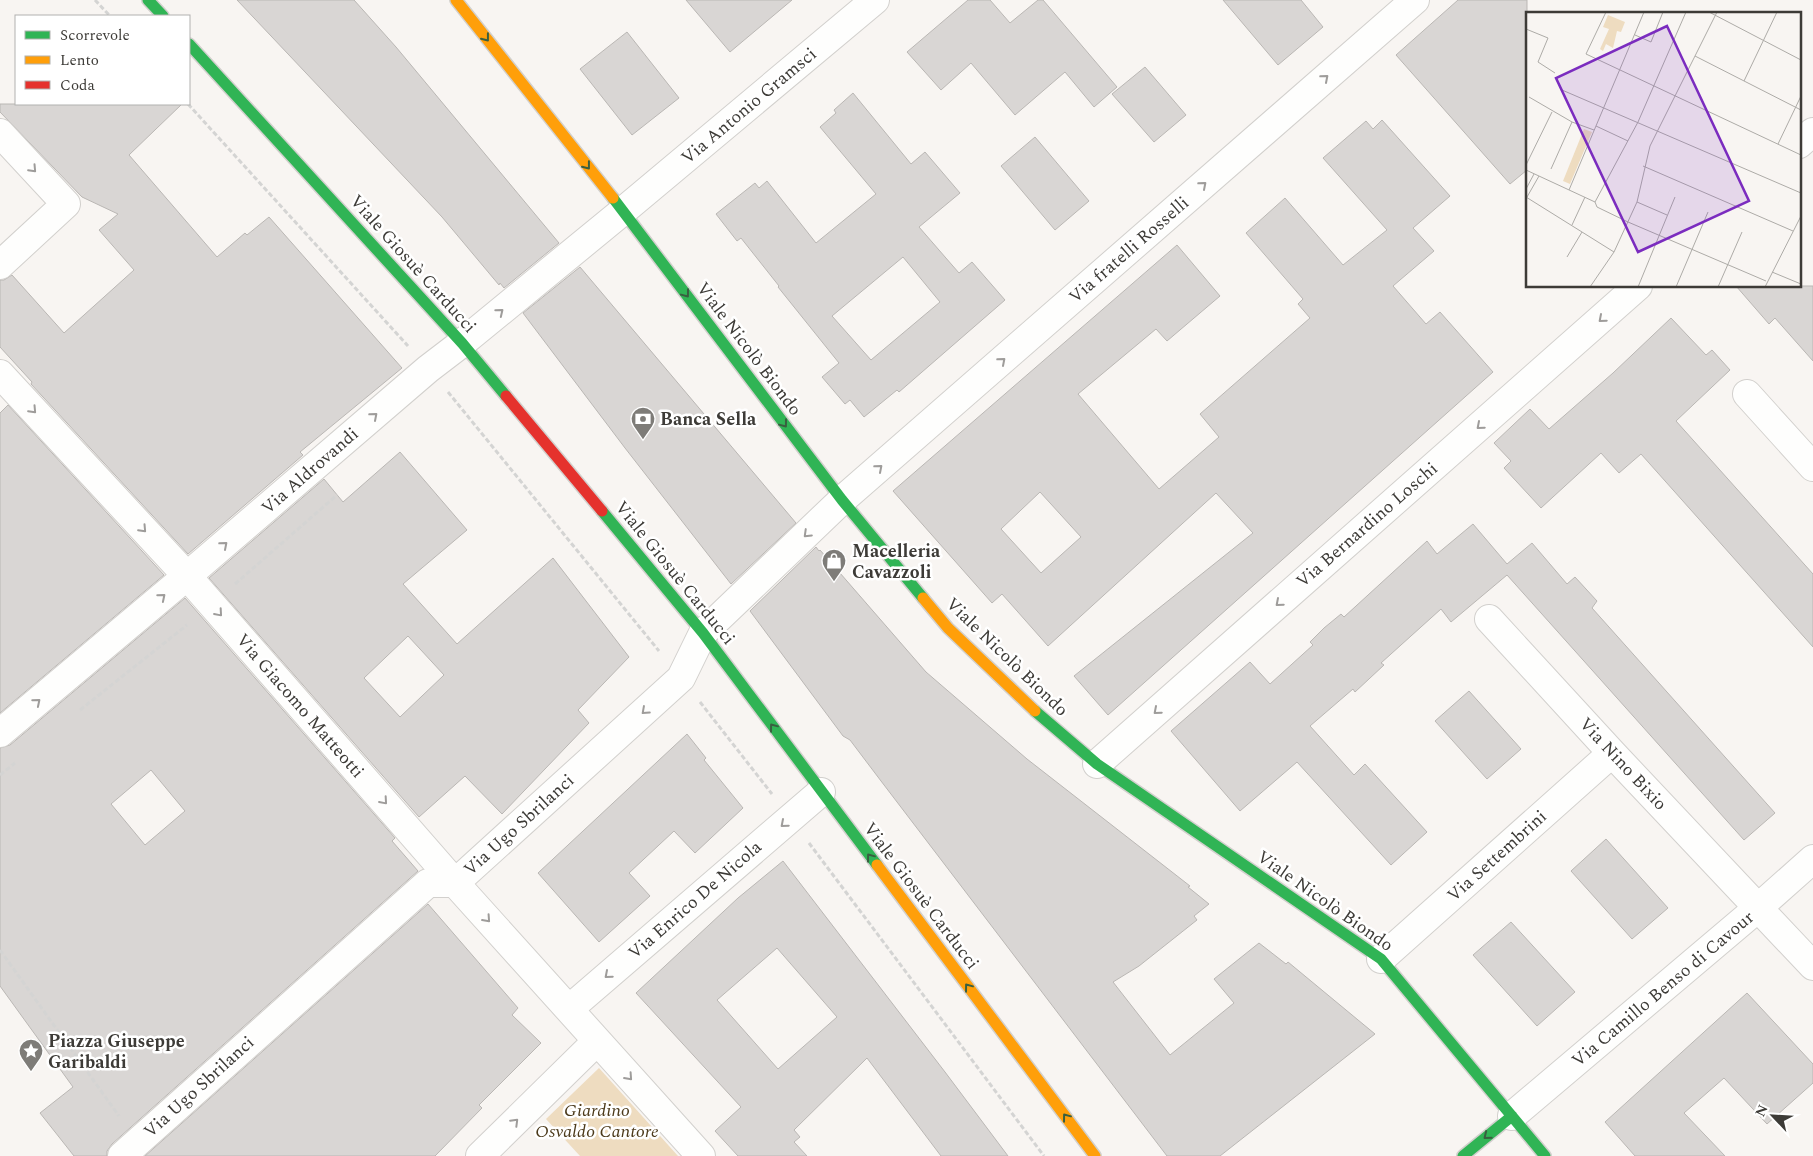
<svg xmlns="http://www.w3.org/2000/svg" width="1813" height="1156" font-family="Spectral,serif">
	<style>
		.green { fill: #eedcc0 }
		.building { fill: #d9d6d4; stroke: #bab7b4; fill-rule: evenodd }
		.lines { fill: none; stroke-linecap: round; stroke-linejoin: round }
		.street-casing { stroke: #d2d0cd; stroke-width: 30 }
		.fast-casing { stroke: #d2d0cd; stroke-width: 14 }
		.slow-casing { stroke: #d2d0cd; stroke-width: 14 }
		.jam-casing { stroke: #d2d0cd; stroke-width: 14 }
		.path { stroke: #d4d4d3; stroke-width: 3; stroke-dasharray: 5 2.5; stroke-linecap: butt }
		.street { stroke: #fefefd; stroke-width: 28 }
		.fast { stroke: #30b455; stroke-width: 11 }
		.slow { stroke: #ff9f0a; stroke-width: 11 }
		.jam { stroke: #e5322d; stroke-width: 11 }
		.oneway { stroke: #395f40 }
		.oneway2 { stroke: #9e9c9a }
		.labels { text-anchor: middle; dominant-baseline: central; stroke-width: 5; stroke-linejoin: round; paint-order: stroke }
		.street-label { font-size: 18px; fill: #3d3b37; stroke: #fff }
		.poi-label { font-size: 18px; font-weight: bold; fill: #3d3b37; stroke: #fff; text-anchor: start }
		.park-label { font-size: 18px; font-style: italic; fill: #4c3a1b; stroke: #fff }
		.inset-road { fill: none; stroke: #adaba7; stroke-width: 1 }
		.view { fill: #7b2cbf; fill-opacity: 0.15; stroke: #7b2cbf; stroke-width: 2.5 }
		.inset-edge { fill: none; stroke: #3d3b37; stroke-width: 2.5 }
	</style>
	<rect width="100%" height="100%" fill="#f8f5f2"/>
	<path class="green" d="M599,1068L678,1156H580L546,1119Z"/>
	<path class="building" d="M237,0H354L396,47L559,243L504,288L500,283L499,285L442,217Z
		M686,0H792L730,52Z
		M968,0H990L1010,23L1038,0H1043L1117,87L1094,107L1065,72L1015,115L971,63L941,90L907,52Z
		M1223,0H1301L1323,27L1278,65Z
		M1458,0H1527V170L1510,184L1396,55Z
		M627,32L679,98L632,135L580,69Z
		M1145,67L1186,115L1154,142L1112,94Z
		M853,93L911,164L925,152L960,193L919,227L959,273L972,262L1005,300L899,392L897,390L864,417L850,400L845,404L822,377L839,363L778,287L779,286L741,238L737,241L716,214L755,183L759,188L767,181L816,243L876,194L820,127L836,113L834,110ZM903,257L940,302L871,360L832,316Z
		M0,104H182L129,155L217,257L245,233L247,235L269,217L402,368L300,452L303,455L188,554L31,384L32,382L0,347V280H4L12,275L64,333L134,270L99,230L118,214L82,197L0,112Z
		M1382,120L1450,196L1413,228L1434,251L1393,286L1426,324L1440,312L1493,372L1108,715L1074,676L1253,533L1216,493L1048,646L1002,594L992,603L893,491L1177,245L1220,296L1167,341L1156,329L1078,394L1159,489L1219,437L1200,414L1310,318L1298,304L1303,299L1246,233L1285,198L1343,265L1387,230L1323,158L1366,121L1373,129ZM1040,492L1081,537L1041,573L1001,529Z
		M1035,137L1089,201L1055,230L1001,166Z
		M580,267L796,523L731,584L625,448L523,313Z
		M1736,286H1813V361L1775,318L1769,324Z
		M1671,318L1706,355L1712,350L1730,370L1676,421L1813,574V647L1641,454L1619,473L1601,453L1541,508L1504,468L1511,461L1494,443L1530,409L1549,429L1613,373Z
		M8,405L164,575L0,713V413Z
		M400,452L467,530L403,584L457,644L553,558L629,657L578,710L589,723L502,814L465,776L419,817L209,578L324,479L343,502ZM408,636L444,675L400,717L364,678Z
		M1473,524L1507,564L1532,543L1567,584L1575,577L1597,601L1592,608L1775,813L1744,840L1507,575L1451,622L1441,609L1381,663L1384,665L1355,692L1353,689L1310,726L1354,775L1365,764L1427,832L1391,865L1297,762L1240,811L1171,731L1250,662L1270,684L1313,645L1310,642L1324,628L1341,614L1344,617L1427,541L1437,554Z
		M816,547L819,551L820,550L926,672L1027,759L1190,886L1188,887L1209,904L1194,916L1197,920L1139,966L1113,982L1170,1055L1234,1003L1214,979L1259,943L1286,964L1288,962L1375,1034L1220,1156H1167L881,781L850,740L843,736L750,611Z
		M185,598L395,838L392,841L418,871L112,1144L107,1151V1156H74L40,1113L73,1087L0,986V748L10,745ZM151,770L185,811L145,845L111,804Z
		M1469,691L1521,749L1487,779L1435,721Z
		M687,734L706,758L704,760L743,808L695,853L674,831L629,873L650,896L599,942L538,873Z
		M1606,839L1668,908L1632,939L1571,871Z
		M783,861L945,1072L1008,1156H941L867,1058L794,1130L800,1137L794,1142L807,1156H738L715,1131L741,1107L636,993L738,898ZM777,948L837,1017L778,1069L717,1000Z
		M428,904L518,1008L512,1015L541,1043L479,1105L482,1108L435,1156H145Z
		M1511,922L1575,992L1537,1026L1473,955Z
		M1747,993L1813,1064V1083L1767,1124L1724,1078L1684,1113L1725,1156H1635L1605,1122Z"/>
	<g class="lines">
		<defs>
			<path id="street" d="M0,133L66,204L0,265
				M1799,144L1813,132
				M0,374L187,576L455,883L701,1156
				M1747,394L1813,467
				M1489,619L1612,753L1813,966
				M0,733L187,576L428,369L462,343L623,211L875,0
				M1097,764L1638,286
				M1381,959L1612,753
				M569,1009L821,792
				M1512,1116L1759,907L1813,859
				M122,1156L428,883H455L681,678L703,633L842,500L1415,0
				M480,1156L597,1041"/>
			<path id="fast" d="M148,0L163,16
				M189,44L462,343L506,396
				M613,198L842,500L923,598
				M602,511L703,633L877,865
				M1035,711L1097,764L1381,959L1545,1156
				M1463,1156L1512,1116"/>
			<path id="slow" d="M456,0L613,198
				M923,598L948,628L1035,711
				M877,865L1095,1156"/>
			<path id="jam" d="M506,396L602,511"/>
		</defs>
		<use href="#street" class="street-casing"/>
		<use href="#fast" class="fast-casing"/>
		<use href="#slow" class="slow-casing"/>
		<use href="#jam" class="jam-casing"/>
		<path class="path" d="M95,0L110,16
			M188,104L408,346
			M448,392L659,651
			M235,584L337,495
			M700,702L772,794
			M80,710L187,625
			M0,775L15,763
			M809,843L1044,1156
			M0,950L119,1116"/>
		<use href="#street" class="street"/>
		<use href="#fast" class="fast"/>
		<use href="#slow" class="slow"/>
		<use href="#jam" class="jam"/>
	</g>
	<defs><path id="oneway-chevron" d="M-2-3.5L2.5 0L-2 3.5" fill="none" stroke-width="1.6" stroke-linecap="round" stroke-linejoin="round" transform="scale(1.25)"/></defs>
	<g class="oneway">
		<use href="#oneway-chevron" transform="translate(486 38) rotate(52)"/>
		<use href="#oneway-chevron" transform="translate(587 166) rotate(52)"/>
		<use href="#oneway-chevron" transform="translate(686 294) rotate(53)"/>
		<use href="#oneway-chevron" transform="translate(784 424) rotate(53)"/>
		<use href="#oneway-chevron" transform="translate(773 727) rotate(-127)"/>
		<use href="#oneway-chevron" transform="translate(870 857) rotate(-127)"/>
		<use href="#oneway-chevron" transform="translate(968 987) rotate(-127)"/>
		<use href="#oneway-chevron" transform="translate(1066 1117) rotate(-127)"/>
		<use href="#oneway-chevron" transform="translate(1487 1136) rotate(141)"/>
	</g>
	<g class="oneway2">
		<use href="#oneway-chevron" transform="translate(1325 78) rotate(-41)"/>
		<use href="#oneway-chevron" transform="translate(33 169) rotate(47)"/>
		<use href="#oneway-chevron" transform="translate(1203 185) rotate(-41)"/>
		<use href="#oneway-chevron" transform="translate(500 312) rotate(-39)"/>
		<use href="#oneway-chevron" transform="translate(1602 319) rotate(139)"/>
		<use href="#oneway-chevron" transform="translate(1002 361) rotate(-41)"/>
		<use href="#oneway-chevron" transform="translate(33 410) rotate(47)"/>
		<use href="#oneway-chevron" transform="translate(374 416) rotate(-41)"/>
		<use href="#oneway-chevron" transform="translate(1480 426) rotate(139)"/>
		<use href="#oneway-chevron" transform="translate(879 468) rotate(-41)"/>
		<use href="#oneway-chevron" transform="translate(143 529) rotate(47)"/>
		<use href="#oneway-chevron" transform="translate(807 534) rotate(136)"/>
		<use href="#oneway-chevron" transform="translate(224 545) rotate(-41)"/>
		<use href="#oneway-chevron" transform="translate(162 597) rotate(-40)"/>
		<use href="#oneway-chevron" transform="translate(1279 603) rotate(139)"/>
		<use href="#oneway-chevron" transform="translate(219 613) rotate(49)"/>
		<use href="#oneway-chevron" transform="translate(37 702) rotate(-40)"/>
		<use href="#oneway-chevron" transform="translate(645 711) rotate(138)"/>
		<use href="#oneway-chevron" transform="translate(1157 711) rotate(139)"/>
		<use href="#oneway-chevron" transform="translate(384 801) rotate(49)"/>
		<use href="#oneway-chevron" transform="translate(784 824) rotate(139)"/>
		<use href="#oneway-chevron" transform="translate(487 919) rotate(48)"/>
		<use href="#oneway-chevron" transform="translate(608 975) rotate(139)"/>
		<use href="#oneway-chevron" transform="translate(629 1077) rotate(48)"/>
		<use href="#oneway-chevron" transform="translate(515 1122) rotate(-45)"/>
	</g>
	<defs>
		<symbol id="bank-pin" viewBox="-11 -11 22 30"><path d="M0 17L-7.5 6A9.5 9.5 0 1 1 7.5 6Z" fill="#7e7c78" stroke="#fff"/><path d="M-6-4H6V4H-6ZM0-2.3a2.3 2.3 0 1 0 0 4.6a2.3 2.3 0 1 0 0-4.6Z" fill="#fff"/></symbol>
		<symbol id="shop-pin" viewBox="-11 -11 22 30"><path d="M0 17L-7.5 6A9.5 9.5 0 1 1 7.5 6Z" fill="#7e7c78" stroke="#fff"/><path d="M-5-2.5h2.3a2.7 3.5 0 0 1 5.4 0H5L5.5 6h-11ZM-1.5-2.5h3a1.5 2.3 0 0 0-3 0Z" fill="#fff"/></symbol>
		<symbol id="sight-pin" viewBox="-11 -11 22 30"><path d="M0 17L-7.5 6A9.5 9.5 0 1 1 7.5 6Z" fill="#7e7c78" stroke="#fff"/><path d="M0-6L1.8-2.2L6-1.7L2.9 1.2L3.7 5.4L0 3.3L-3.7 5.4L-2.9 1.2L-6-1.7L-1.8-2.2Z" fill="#fff"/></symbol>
	</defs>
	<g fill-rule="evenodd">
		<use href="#bank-pin" x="629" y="405" width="28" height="38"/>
		<use href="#shop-pin" x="820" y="547" width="28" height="38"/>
		<use href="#sight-pin" x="17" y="1037" width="28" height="38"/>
	</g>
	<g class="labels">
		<g class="street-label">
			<text transform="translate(749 106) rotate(-40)">Via Antonio Gramsci</text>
			<text transform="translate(1129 250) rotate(-41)">Via fratelli Rosselli</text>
			<text transform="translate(413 264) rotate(48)">Viale Giosuè Carducci</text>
			<text transform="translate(749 349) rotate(53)">Viale Nicolò Biondo</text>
			<text transform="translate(310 471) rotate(-41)">Via Aldrovandi</text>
			<text transform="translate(1367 525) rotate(-41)">Via Bernardino Loschi</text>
			<text transform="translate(675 573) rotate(51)">Viale Giosuè Carducci</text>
			<text transform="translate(1007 657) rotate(44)">Viale Nicolò Biondo</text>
			<text transform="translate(300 706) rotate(49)">Via Giacomo Matteotti</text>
			<text transform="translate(1623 764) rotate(47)">Via Nino Bixio</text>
			<text transform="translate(519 825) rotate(-42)">Via Ugo Sbrilanci</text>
			<text transform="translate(1497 856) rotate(-42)">Via Settembrini</text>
			<text transform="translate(921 896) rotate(53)">Viale Giosuè Carducci</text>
			<text transform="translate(695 900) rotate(-41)">Via Enrico De Nicola</text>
			<text transform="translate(1325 901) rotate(35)">Viale Nicolò Biondo</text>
			<text transform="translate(1663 989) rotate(-40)">Via Camillo Benso di Cavour</text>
			<text transform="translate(199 1087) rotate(-42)">Via Ugo Sbrilanci</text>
		</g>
		<g class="poi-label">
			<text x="660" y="419">Banca Sella</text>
			<text x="852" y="551">Macelleria<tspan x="852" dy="21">Cavazzoli</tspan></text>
			<text x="48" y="1041">Piazza Giuseppe<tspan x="48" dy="21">Garibaldi</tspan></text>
		</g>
		<g class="park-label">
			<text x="597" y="1110">Giardino<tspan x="597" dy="21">Osvaldo Cantore</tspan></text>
		</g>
	</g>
	<g transform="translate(1526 12)">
		<rect width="275" height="275" fill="#f8f5f2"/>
		<path d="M82,3L99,10L95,20L91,19L87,36L80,32L77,39L74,37L83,17L77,15ZM58,117L66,120L44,172L37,169Z" fill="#eedcc0"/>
		<path class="inset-road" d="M80,0L60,42L275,143M183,0L275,48M0,17L22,26L12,50L29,61M109,23L125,30L137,0M169,44L275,98M218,69L251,0M36,78L275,181M3,85L46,110L68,118M70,114L102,129M252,132L275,84M0,153L26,100M117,154L267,219M25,157L46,110M0,158L69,190M0,177L8,162M43,178L118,0M0,185L88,240M1,185L13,164M111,190L141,203M102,210L240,269M102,210L71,195L69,190L112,110L160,0M46,213L59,185M41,245L56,220M246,260L275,272M64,275L88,240L111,190L124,134L191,0M112,275L149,185M150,275L182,200M192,275L216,220M239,275L275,204"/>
		<path class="view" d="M141,14L223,189L112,240L30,66Z"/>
		<rect width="275" height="275" class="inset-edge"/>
	</g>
	<rect x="15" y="15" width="175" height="90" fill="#ffffff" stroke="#b1b1af"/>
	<rect x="25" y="31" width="25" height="8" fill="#30b455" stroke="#b1b1af"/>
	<text x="60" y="40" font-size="15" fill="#3d3b37">Scorrevole</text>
	<rect x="25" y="56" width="25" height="8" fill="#ff9f0a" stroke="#b1b1af"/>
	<text x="60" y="65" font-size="15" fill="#3d3b37">Lento</text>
	<rect x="25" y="81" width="25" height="8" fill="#e5322d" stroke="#b1b1af"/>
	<text x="60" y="90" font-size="15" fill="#3d3b37">Coda</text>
	<g transform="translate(1773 1116) rotate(295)" stroke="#ffffff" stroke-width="4" paint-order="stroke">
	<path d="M0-4L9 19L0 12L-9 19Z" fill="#3d3b37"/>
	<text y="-8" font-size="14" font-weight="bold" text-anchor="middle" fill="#3d3b37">N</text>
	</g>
</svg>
